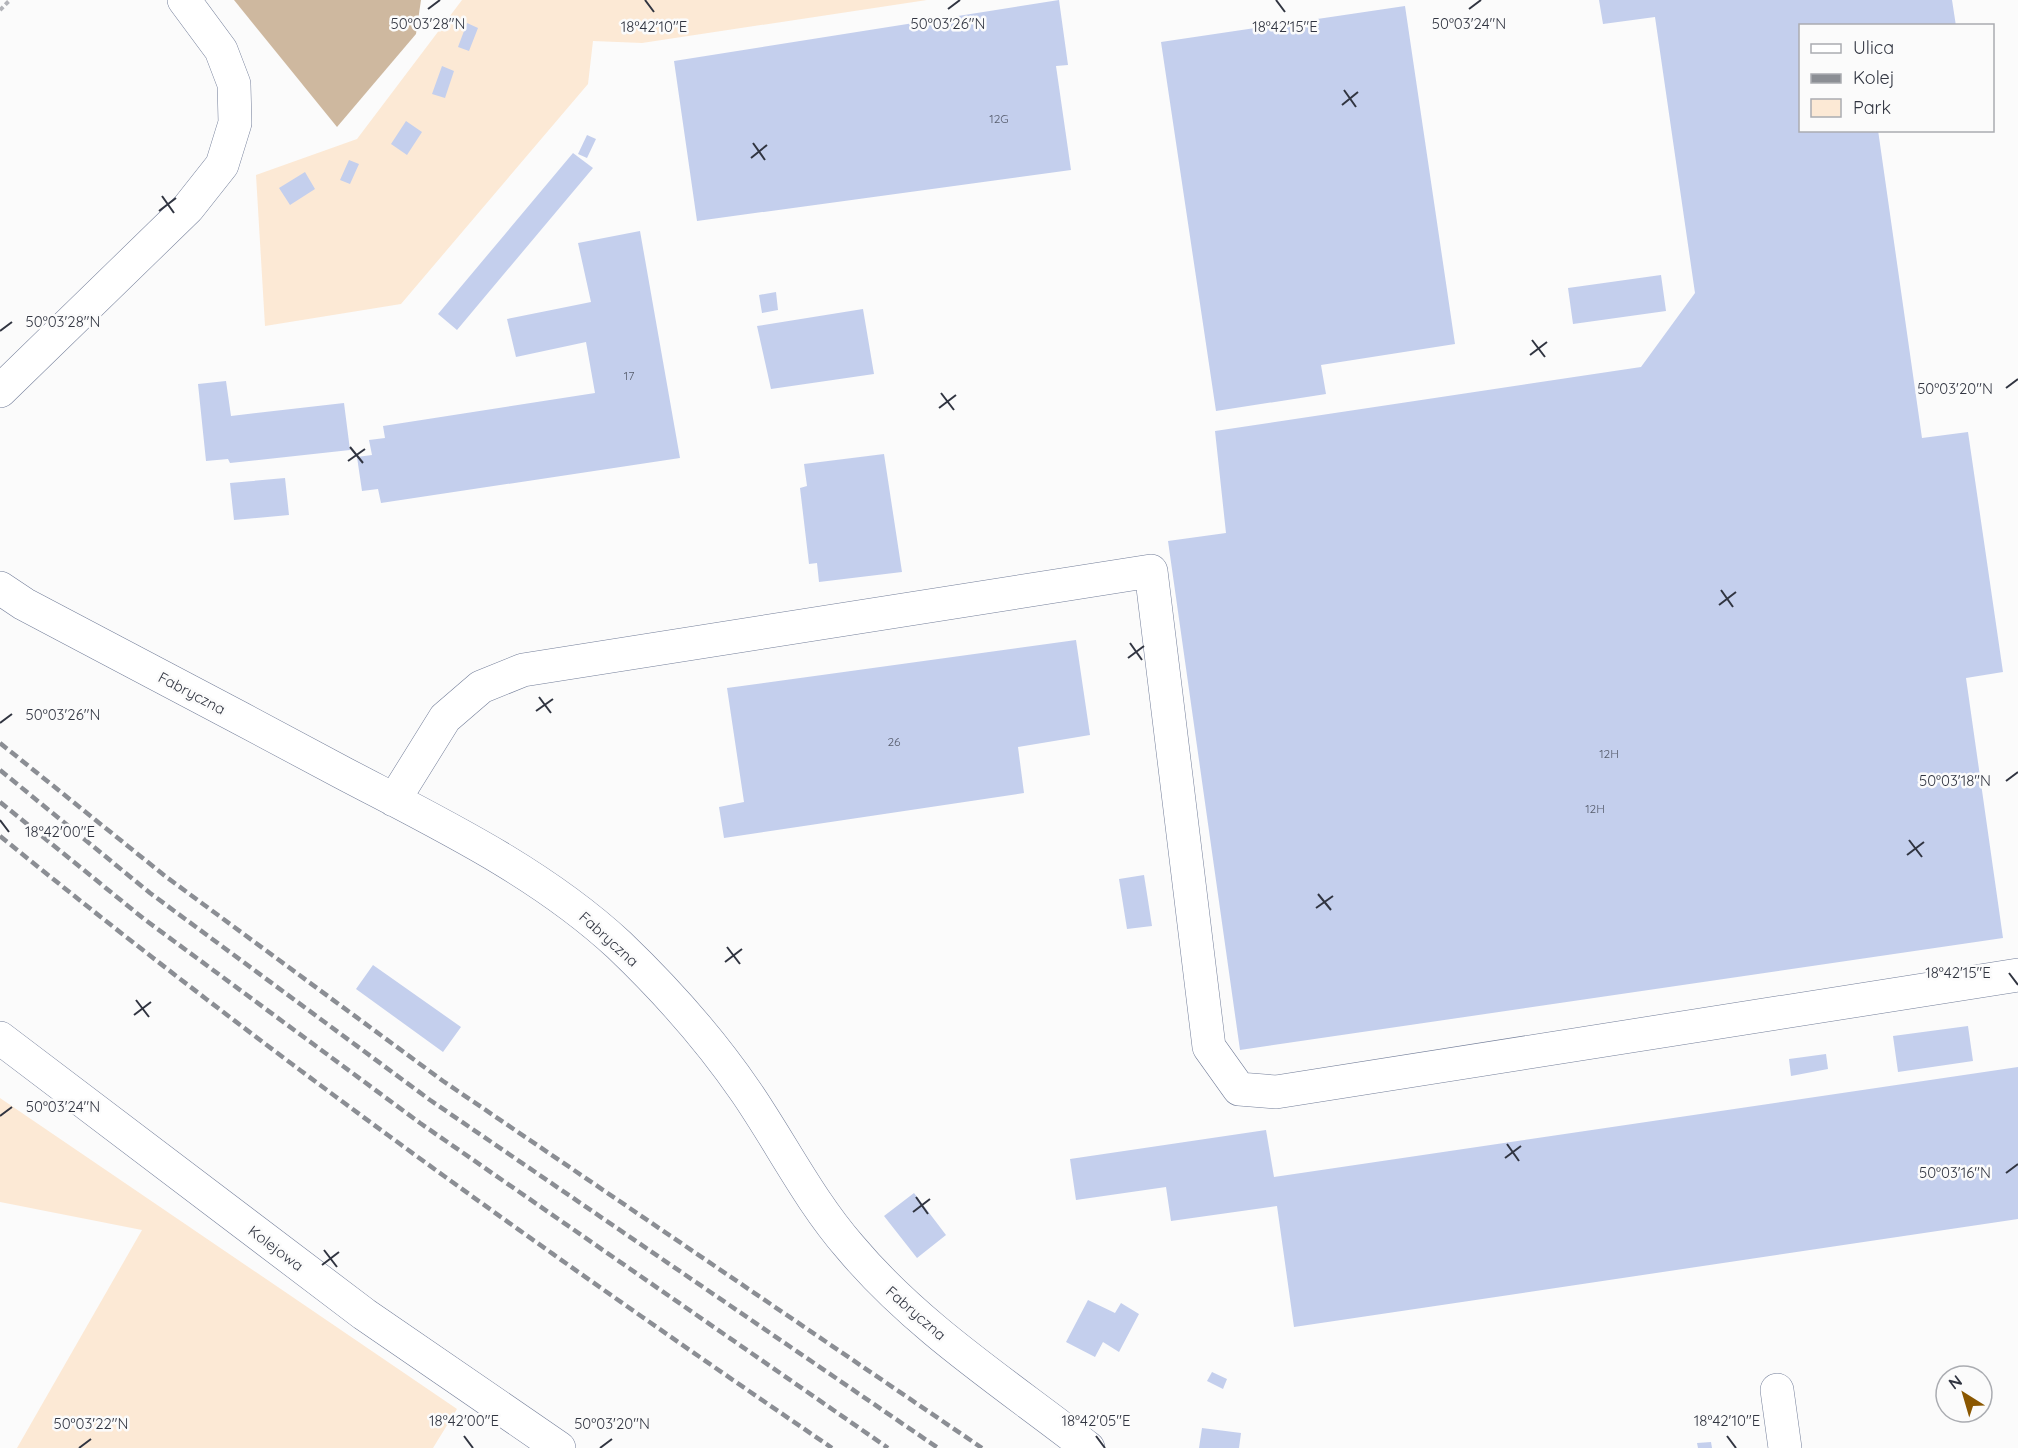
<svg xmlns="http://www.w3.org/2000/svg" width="2018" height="1448" font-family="Quicksand,sans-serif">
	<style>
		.green { fill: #fce9d5 }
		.forest { fill: #ceb89f }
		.building { fill: #c4cfed }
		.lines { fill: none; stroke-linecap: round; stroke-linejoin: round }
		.minor-casing { stroke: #737e99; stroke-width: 34 }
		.path { stroke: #b3b4b9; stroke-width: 4; stroke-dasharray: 4.5 3; stroke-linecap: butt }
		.minor { stroke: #fff; stroke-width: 33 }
		.rail { stroke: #8b8e94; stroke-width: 4.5; stroke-dasharray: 9 4.5; stroke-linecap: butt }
		.ticks { fill: none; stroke: #313541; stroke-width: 2 }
		.labels { text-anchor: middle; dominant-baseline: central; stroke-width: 5; stroke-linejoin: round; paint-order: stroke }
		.number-label { font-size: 12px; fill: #565c6c }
		.street-label { font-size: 15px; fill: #313541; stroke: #fbfbfb }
		.ticks-label { font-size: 15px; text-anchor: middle; fill: #313541; stroke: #fbfbfb; stroke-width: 5; stroke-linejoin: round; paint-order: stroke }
	</style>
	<rect width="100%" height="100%" fill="#fbfbfb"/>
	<path class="green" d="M462,0H927L642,43L593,41L588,84L401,304L265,326L256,175L357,139Z
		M0,1098L457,1409L433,1448H17L142,1230L0,1202Z"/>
	<path class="forest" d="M234,0H421L416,34L337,127Z"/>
	<path class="building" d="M1059,0L1068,65L1056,66L1071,170L697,221L674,61Z
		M1599,0H1952L1956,26H1800V130H1878L1922,438L1968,432L2003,672L1966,678L2003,938L1240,1050L1168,541L1226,533L1215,431L1641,367L1695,293L1655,17L1603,24Z
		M1405,6L1455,344L1321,365L1326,394L1216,411L1161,42Z
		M467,23L478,28L469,51L458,47Z
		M442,66L454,71L445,98L432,94Z
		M406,121L422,132L407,155L391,144Z
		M587,135L596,139L587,158L578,154Z
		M573,153L593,168L457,330L438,314Z
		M349,160L359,164L350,184L340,180Z
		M305,172L315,189L290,205L279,188Z
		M640,231L680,458L381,503L378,489L362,491L357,457L372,455L369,440L385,438L383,426L595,393L586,342L516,357L507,319L591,302L578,243Z
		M1661,275L1666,311L1573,324L1568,288Z
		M776,292L778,310L762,313L759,295Z
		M863,309L874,374L771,389L757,326Z
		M226,381L231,416L344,403L350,450L230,463L228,459L206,461L198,384Z
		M884,454L902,572L819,582L817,563L809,564L800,488L807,486L804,464Z
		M285,478L289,515L234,520L230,483Z
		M1076,640L1090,735L1018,747L1024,793L724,838L719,807L744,802L727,688Z
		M1144,875L1152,926L1127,929L1119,879Z
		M373,965L461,1027L443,1052L356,989Z
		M1968,1026L1973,1061L1898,1072L1893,1036Z
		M1826,1054L1828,1069L1791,1076L1789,1059Z
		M2018,1067V1219L1294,1327L1277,1206L1171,1221L1166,1187L1076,1200L1070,1159L1266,1130L1274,1177Z
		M914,1193L946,1235L917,1258L884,1216Z
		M1088,1300L1115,1313L1121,1303L1139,1314L1119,1352L1103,1342L1095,1357L1066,1342Z
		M1212,1372L1227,1379L1223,1389L1207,1381Z
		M1202,1428L1241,1433L1239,1448H1199Z
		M1711,1442L1712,1448H1698L1697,1443Z"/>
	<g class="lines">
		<defs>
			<path id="minor" d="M0,391L188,208L222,165L235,123L234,84L221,50L184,0
				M0,588L24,604C130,660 237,716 343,773C438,823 539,871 619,945C666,990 709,1038 746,1092C781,1143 809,1200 850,1247C917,1327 1006,1384 1088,1448
				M394,800L445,718L481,687L523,670L1151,571L1209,1047L1239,1089L1276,1092L2018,975
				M0,1038L364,1314L559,1448
				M1777,1390L1785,1448"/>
		</defs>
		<use href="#minor" class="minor-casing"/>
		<path class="path" d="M0,10L10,0"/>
		<use href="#minor" class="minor"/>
		<path class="rail" d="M0,743L165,876L443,1081L982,1448
			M0,770L150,893L430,1100L938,1448
			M0,802L144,919L420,1123L888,1448
			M0,836C267,1054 548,1254 832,1448"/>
	</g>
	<path class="ticks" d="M645,0L654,12M1276,0L1285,12M428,9L440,0M948,9L960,0M1469,9L1481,0M1344,90L1356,107M1342,105L1358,92M753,143L765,160M751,158L767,145M162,196L174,213M159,211L176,198M0,331L12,322M1532,340L1545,357M1530,355L1547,342M2006,388L2018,379M941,393L954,410M939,408L956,395M350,447L363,463M348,461L365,449M1721,590L1733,607M1719,605L1736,592M1130,643L1142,660M1128,658L1144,646M539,697L551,713M536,711L553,699M0,723L12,714M2006,781L2018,772M0,820L9,832M1909,840L1922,857M1907,855L1924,842M1318,894L1331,910M1316,908L1333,896M727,947L740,964M725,962L742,949M2009,973L2018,985M136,1000L149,1017M134,1015L151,1002M0,1116L12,1107M1507,1144L1519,1161M1505,1158L1521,1146M2006,1173L2018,1164M916,1197L928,1214M913,1212L930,1199M324,1250L337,1267M322,1265L339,1252M464,1436L473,1448M1096,1436L1105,1448M1727,1436L1736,1448M79,1448L91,1439M600,1448L612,1439"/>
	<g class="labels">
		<g class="number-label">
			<text x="999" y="118">12G</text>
			<text x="629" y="375">17</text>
			<text x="894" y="741">26</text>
			<text x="1609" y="753">12H</text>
			<text x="1595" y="808">12H</text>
		</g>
		<g class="street-label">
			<text transform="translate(192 693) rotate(28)">Fabryczna</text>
			<text transform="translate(609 939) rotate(42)">Fabryczna</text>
			<text transform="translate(276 1248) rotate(37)">Kolejowa</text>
			<text transform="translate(916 1313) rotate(41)">Fabryczna</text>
		</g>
	</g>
	<g class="ticks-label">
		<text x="428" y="29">50°03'28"N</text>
		<text x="948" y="29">50°03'26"N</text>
		<text x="1469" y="29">50°03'24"N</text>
		<text x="654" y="32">18°42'10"E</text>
		<text x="1285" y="32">18°42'15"E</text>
		<text x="63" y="327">50°03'28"N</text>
		<text x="1955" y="394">50°03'20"N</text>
		<text x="63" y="720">50°03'26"N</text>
		<text x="1955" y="786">50°03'18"N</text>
		<text x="60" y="837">18°42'00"E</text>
		<text x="1958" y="978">18°42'15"E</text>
		<text x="63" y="1112">50°03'24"N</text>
		<text x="1955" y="1178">50°03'16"N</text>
		<text x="464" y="1426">18°42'00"E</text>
		<text x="1096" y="1426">18°42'05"E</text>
		<text x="1727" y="1426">18°42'10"E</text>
		<text x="91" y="1429">50°03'22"N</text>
		<text x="612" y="1429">50°03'20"N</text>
	</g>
	<rect x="1799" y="24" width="195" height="108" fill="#fbfbfb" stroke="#aaacb1" stroke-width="1.5"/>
	<rect x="1811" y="44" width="30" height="9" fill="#ffffff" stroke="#aaacb1" stroke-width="1.5"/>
	<text x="1853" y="54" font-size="18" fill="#313541">Ulica</text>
	<rect x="1811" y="74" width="30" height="9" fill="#8b8e94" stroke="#aaacb1" stroke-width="1.5"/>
	<text x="1853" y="84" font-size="18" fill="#313541">Kolej</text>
	<rect x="1811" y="99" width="30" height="18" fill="#fce9d5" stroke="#aaacb1" stroke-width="1.5"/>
	<text x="1853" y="114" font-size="18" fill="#313541">Park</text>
	<g transform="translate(1964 1394) rotate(323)"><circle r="28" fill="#fbfbfb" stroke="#aaacb1" stroke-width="1.5"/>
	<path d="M0-4.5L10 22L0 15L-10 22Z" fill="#8a5701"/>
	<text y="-9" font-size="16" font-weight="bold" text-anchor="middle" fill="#313541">N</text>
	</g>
</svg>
